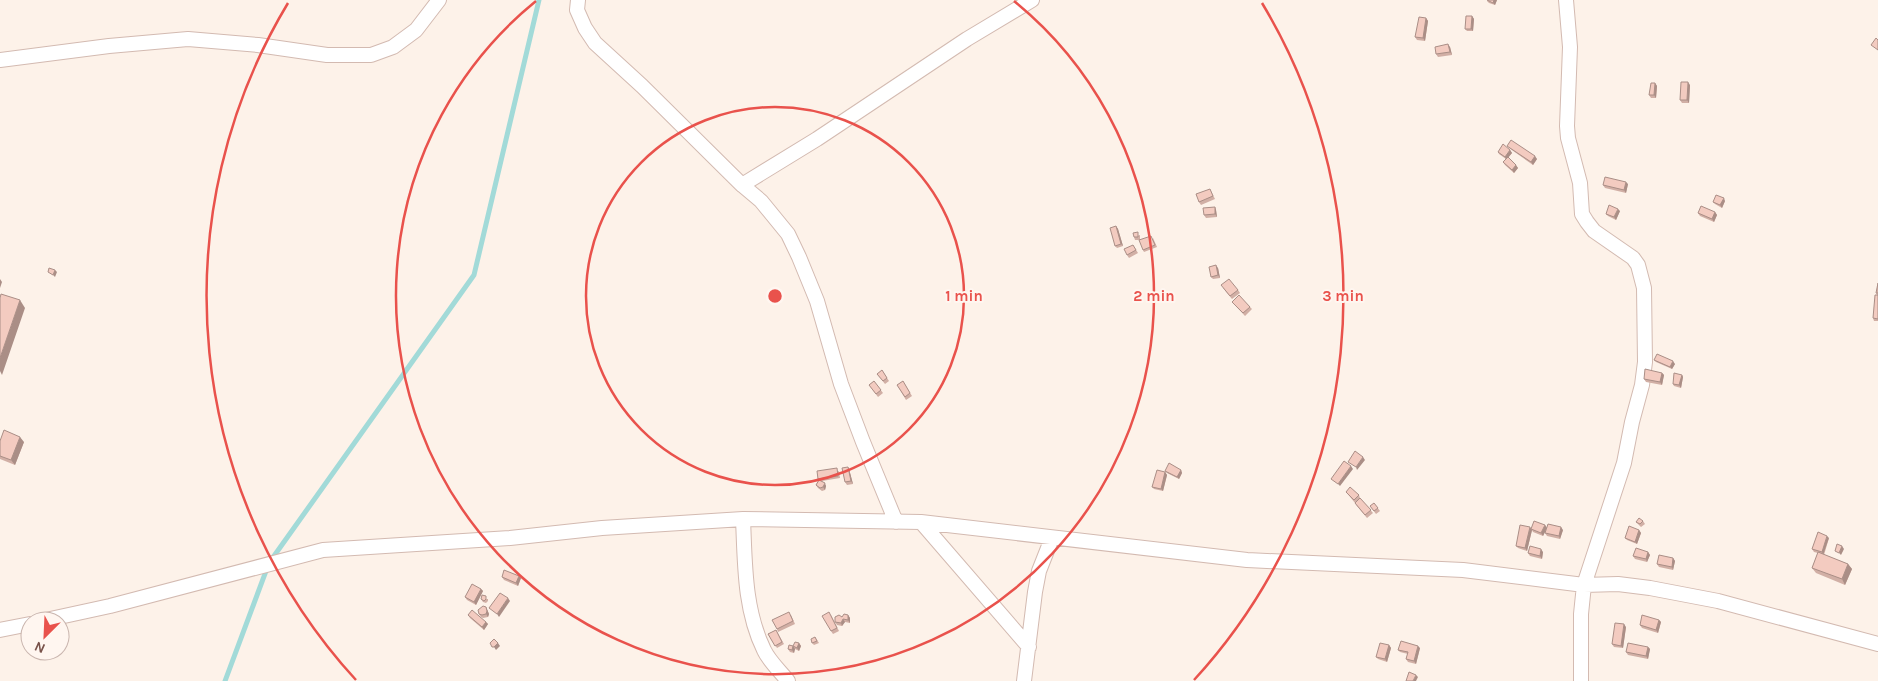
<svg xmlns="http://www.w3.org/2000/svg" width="1878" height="681" font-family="Karla,sans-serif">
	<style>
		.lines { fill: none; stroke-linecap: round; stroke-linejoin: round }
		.stream { stroke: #a2dad8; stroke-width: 5 }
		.street-casing { stroke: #d3bab1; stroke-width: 16 }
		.street { stroke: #fff; stroke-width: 14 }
		.wall { fill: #d1afa5 }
		.shaded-wall { fill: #aa8e86 }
		.building { fill: #f3cbc0; stroke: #aa8e86 }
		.ring { fill: none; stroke: #e9524c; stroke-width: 2.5 }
		.centre { fill: #e9524c; stroke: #fff6f0; stroke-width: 2.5 }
		.ring-label { font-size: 15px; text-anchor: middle; font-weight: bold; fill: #e9524c; stroke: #fff6f0; stroke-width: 4; stroke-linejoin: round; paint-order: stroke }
	</style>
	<rect width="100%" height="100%" fill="#fdf2e9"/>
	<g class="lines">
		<path class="stream" d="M225,681L269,563L474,275L539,0"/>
		<defs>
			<path id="street" d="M578,0L577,10L585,28L595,43L642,86L742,185L761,201L788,234L799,257L817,301L841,384L863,442L896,522
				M1566,0L1570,47L1567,126L1568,138L1580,183L1582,214L1587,222L1594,231L1633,258L1638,265L1644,288L1645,362L1642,385L1632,422L1624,463L1584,585L1581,614V681
				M0,60L109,46L188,39L258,45L327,55H371L393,47L416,30L439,0
				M742,185L817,139L967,39L1032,0
				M743,519C745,563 744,609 764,650C769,661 780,671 788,681
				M921,522L1029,647
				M41,621L110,606L323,550L510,538L602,528L743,519L921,522L1247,560L1463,570L1584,585L1618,584L1650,588L1718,601L1878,644
				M0,630L30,624
				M1024,681L1035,592L1039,571L1052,538"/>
		</defs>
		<use href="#street" class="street-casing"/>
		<use href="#street" class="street"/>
	</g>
	<path class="wall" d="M1497,0L1495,5L1489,3L1487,1Z
		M1472,16L1474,19L1473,31H1467L1465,29Z
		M1426,18L1428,21L1425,41L1417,40L1415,37Z
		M1450,47L1452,55L1438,57L1436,54Z
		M1655,83L1657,86L1656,98H1651L1649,95Z
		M1690,85L1689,103H1682L1680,100Z
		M1507,146L1537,159L1533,165L1509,148Z
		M1510,150L1512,153L1508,158L1518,168L1514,173L1505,165L1503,162L1506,159L1499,154L1498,152Z
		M1628,184L1626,193L1605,188L1603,185Z
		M1210,189L1215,199L1201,205L1199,202Z
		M1725,201L1722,208L1715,204L1713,202Z
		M1215,207L1216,210L1217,217L1206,218L1204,215Z
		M1620,211L1616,220L1608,216L1606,214Z
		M1715,212L1717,215L1714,222L1700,216L1698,213Z
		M1116,226L1118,229L1123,246L1117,248L1115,246Z
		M1140,235V240H1135L1134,237Z
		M1153,238L1157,247L1144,252L1143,250Z
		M1133,245L1138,253L1129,258L1127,255Z
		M1218,268L1220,278L1213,279L1211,277Z
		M1878,283V321H1874L1873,318L1877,295L1876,293Z
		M1223,288L1238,290L1240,293L1232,299Z
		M1232,302L1250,307L1252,309L1245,316Z
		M1654,360L1675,364L1672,369L1656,362Z
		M882,370L889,381L885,384L877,374Z
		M1662,373L1664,375L1662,385L1646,382L1644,379Z
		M1682,375L1683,377L1681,388L1674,386L1673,384Z
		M874,381L883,393L878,397L869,385Z
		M903,381L912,396L906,400L897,385Z
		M0,441L24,442L15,465L0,459Z
		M848,467L849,469L853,484L847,485L845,482Z
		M1181,470L1182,473L1179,479L1167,473L1165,471Z
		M839,471L840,478L822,481L826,486L825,490L822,491L818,488L816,485L819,480L818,479Z
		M1165,472L1167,475L1163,491L1154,489L1152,487Z
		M1346,492L1359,495L1360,498L1373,513L1367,518L1357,506L1355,503Z
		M1374,503L1380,511L1376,514L1370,506Z
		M1643,521L1645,524L1641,527L1636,522Z
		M1545,525L1547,528L1543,536L1533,532L1532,530L1527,551L1518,548L1516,546L1531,529Z
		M1563,530L1560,539L1547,536L1545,533Z
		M1639,530L1641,533L1637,544L1627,540L1625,538Z
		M1829,538L1824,555L1848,564L1852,569L1845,585L1816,573L1812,568L1818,553L1814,552L1812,549Z
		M1543,552L1542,559L1530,556L1528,553Z
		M1648,552L1650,555L1647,562L1635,559L1633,556Z
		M1673,558L1675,561L1673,570L1659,567L1657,564Z
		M502,577L521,578L518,586L504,580Z
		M481,589L483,591L476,605L467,600L465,597Z
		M481,599H488V601L486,603L483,602Z
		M486,607L489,614L488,617L483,618L481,617L479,614Z
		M468,615L486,622L488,624L484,630L470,618Z
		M791,615L795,624L778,632L777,629Z
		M831,615L839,631L833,634L831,631Z
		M848,615L850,618V623L845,622L842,626L837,625L835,622L842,617Z
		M1659,620L1661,622L1658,633L1642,628L1640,625Z
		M1626,627L1623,648L1614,647L1612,644Z
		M776,630L784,644L777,648L768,634Z
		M815,637L819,643L814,645L812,643Z
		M799,643L801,646L799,651L795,649L794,653L790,652L788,649Z
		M1389,645L1391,648L1387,662L1378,659L1376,657Z
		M1648,647L1650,649L1648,659L1628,655L1626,652Z
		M1420,648L1416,664L1408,662L1406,659L1408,654L1400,652L1398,650Z"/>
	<path class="shaded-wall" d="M1494,0H1497L1495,5L1493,3Z
		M1472,16L1474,19L1473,31L1471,29Z
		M1426,18L1428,21L1425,41L1423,38Z
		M1448,44L1450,47L1452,55L1450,52Z
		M1688,82L1690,85L1689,103L1687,100Z
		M1655,83L1657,86L1656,98L1654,95Z
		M1510,150L1512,153L1506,160L1505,157Z
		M1535,156L1537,159L1533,165L1531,162Z
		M1516,165L1518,168L1514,173L1512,170Z
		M1626,182L1628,184L1626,193L1624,190Z
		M1724,198L1725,201L1722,208L1720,205Z
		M1215,207L1216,210L1217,217L1215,214Z
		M1618,209L1620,211L1616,220L1614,217Z
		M1715,212L1717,215L1714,222L1712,219Z
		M1116,226L1118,229L1123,246L1121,244Z
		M1216,265L1218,268L1220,278L1218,275Z
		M55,270L57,272L55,277L53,275Z
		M0,279L2,282L0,288Z
		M20,300L25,308L2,375L0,371V358Z
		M1673,361L1675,364L1672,369L1670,367Z
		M1662,373L1664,375L1662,385L1660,382Z
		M1682,375L1683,377L1681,388L1679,385Z
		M20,437L24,442L15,465L11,460Z
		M1363,457L1365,460L1357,470L1356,467Z
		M1351,466L1353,469L1340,486L1338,484Z
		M848,467L849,469L853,484L851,481Z
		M1181,470L1182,473L1179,479L1177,477Z
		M1165,472L1167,475L1163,491L1161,489Z
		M825,483L826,486L825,490L823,487Z
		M1545,525L1547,528L1543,536L1541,533Z
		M1530,527L1532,530L1527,551L1525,548Z
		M1561,527L1563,530L1560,539L1559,536Z
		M1639,530L1641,533L1637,544L1635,542Z
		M1827,536L1829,538L1823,555L1822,552Z
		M1842,546L1844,549L1841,555L1839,553Z
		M1541,549L1543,552L1542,559L1540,556Z
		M1648,552L1650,555L1647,562L1646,559Z
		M1673,558L1675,561L1673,570L1672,567Z
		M1848,564L1852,569L1845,585L1842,579Z
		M519,576L521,578L518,586L516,583Z
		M481,589L483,591L476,605L474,602Z
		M508,598L510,601L499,617L497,614Z
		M486,607L489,614L488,617L486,614Z
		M848,615L850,618V623L848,620Z
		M843,619L845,622L842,626L841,623Z
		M1659,620L1661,622L1658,633L1656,630Z
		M486,622L488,624L484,630L482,627Z
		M1624,624L1626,627L1623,648L1621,646Z
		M498,643L500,646L496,650L494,647Z
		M799,643L801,646L799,651L797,648Z
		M1389,645L1391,648L1387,662L1385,659Z
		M793,646L795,649L794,653L792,650Z
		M1418,646L1420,648L1416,664L1414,661Z
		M1648,647L1650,649L1648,659L1646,656Z
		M1416,675L1418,677L1416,681H1413Z"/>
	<path class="building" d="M1487,0H1494L1493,3Z
		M1466,16H1472L1471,29H1465Z
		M1419,17L1426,18L1423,38L1415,37Z
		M1876,38L1878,40V50L1871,45Z
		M1448,44L1450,52L1436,54L1435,47Z
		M1681,82H1688L1687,100H1680Z
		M1651,83H1655L1654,95H1649Z
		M1511,140L1535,156L1531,162L1507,146Z
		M1503,144L1510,150L1505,157L1498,152Z
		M1508,157L1516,165L1512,170L1503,162Z
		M1605,177L1626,182L1624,190L1603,185Z
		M1210,189L1213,196L1199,202L1196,194Z
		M1716,195L1724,198L1720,205L1713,202Z
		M1609,205L1618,209L1614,217L1606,214Z
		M1701,206L1715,212L1712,219L1698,213Z
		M1215,207V214L1204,215L1203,208Z
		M1116,226L1121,244L1115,246L1110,228Z
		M1138,232V237H1134L1133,233Z
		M1151,236L1155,245L1143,250L1139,240Z
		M1133,245L1136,250L1127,255L1124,249Z
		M1216,265L1218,275L1211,277L1209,267Z
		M49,268L55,270L53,275L48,272Z
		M1229,279L1238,290L1230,296L1221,285Z
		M1878,283V293H1876Z
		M1,294L20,300L0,358V298Z
		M1239,295L1250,307L1243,313L1232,302Z
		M1875,295H1878V319L1873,318Z
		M1657,354L1673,361L1670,367L1654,360Z
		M1645,369L1662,373L1660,382L1644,379Z
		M882,370L887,378L883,381L877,374Z
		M1674,373L1682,375L1679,385L1673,384Z
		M874,381L881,390L876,394L869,385Z
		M903,381L910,393L905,397L897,385Z
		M4,430L20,437L11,460L0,456V441Z
		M1355,451L1363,457L1356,467L1348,462Z
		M1344,461L1351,466L1338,484L1331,479Z
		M1169,463L1181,470L1177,477L1165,471Z
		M848,467L851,481L845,482L842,468Z
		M837,468L838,476L818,479L817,471Z
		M1157,470L1165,472L1161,489L1152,487Z
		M819,480L825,483L823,487L820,488L816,485Z
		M1350,487L1359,495L1354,500L1346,492Z
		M1360,498L1371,510L1365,515L1355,503Z
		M1374,503L1378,508L1374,511L1370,506Z
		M1639,518L1643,521L1640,524L1636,522Z
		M1534,521L1545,525L1541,533L1531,529Z
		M1548,524L1561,527L1559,536L1545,533Z
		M1520,525L1530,527L1525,548L1516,546Z
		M1629,526L1639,530L1635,542L1625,538Z
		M1818,532L1827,536L1822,552L1812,549Z
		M1837,544L1842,546L1839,553L1835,551Z
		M1530,546L1541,549L1540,556L1528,553Z
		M1636,548L1648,552L1646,559L1633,556Z
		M1818,552L1848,564L1842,579L1812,568Z
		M1659,555L1673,558L1672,567L1657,564Z
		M504,570L519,576L516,583L502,577Z
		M472,584L481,589L474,602L465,597Z
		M500,593L508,598L497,614L489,608Z
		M482,595L486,596V599L484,601L481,599Z
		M483,606L486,607L487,611L486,614L482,615L479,614L478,610Z
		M472,610L486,622L482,627L468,615Z
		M789,612L793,621L777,629L772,620Z
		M829,612L837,628L831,631L822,616Z
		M844,614L848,615V620L843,619L841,623L835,622V617L839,615L842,617Z
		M1642,615L1659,620L1656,630L1640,625Z
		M1615,623L1624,624L1621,646L1612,644Z
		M776,630L782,642L775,646L768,634Z
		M815,637L817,641L812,643L811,639Z
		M494,639L498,643L494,647H492L490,643Z
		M1401,641L1418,646L1414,661L1406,659L1408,652L1398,650Z
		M795,642L799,643L797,648L793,646L792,650L788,649L789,645L793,646Z
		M1380,643L1389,645L1385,659L1376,657Z
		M1628,643L1648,647L1646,656L1626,652Z
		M1409,672L1416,675L1413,681H1406Z"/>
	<g class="ring">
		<circle cx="775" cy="296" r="189"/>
		<path d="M1014 1A379 379 0 1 1 536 1"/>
		<path d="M356 680A568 568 0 0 1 288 3M1262 3A568 568 0 0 1 1194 680"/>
	</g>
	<circle cx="775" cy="296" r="8" class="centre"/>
	<g class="ring-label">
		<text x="964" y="301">1 min</text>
		<text x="1154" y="301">2 min</text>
		<text x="1343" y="301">3 min</text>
	</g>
	<g transform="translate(45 636) rotate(204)"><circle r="24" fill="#fff6f0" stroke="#c9b5ae"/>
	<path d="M0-4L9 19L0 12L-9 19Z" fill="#e9524c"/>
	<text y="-8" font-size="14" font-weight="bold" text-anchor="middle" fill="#79534b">N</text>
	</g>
</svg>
